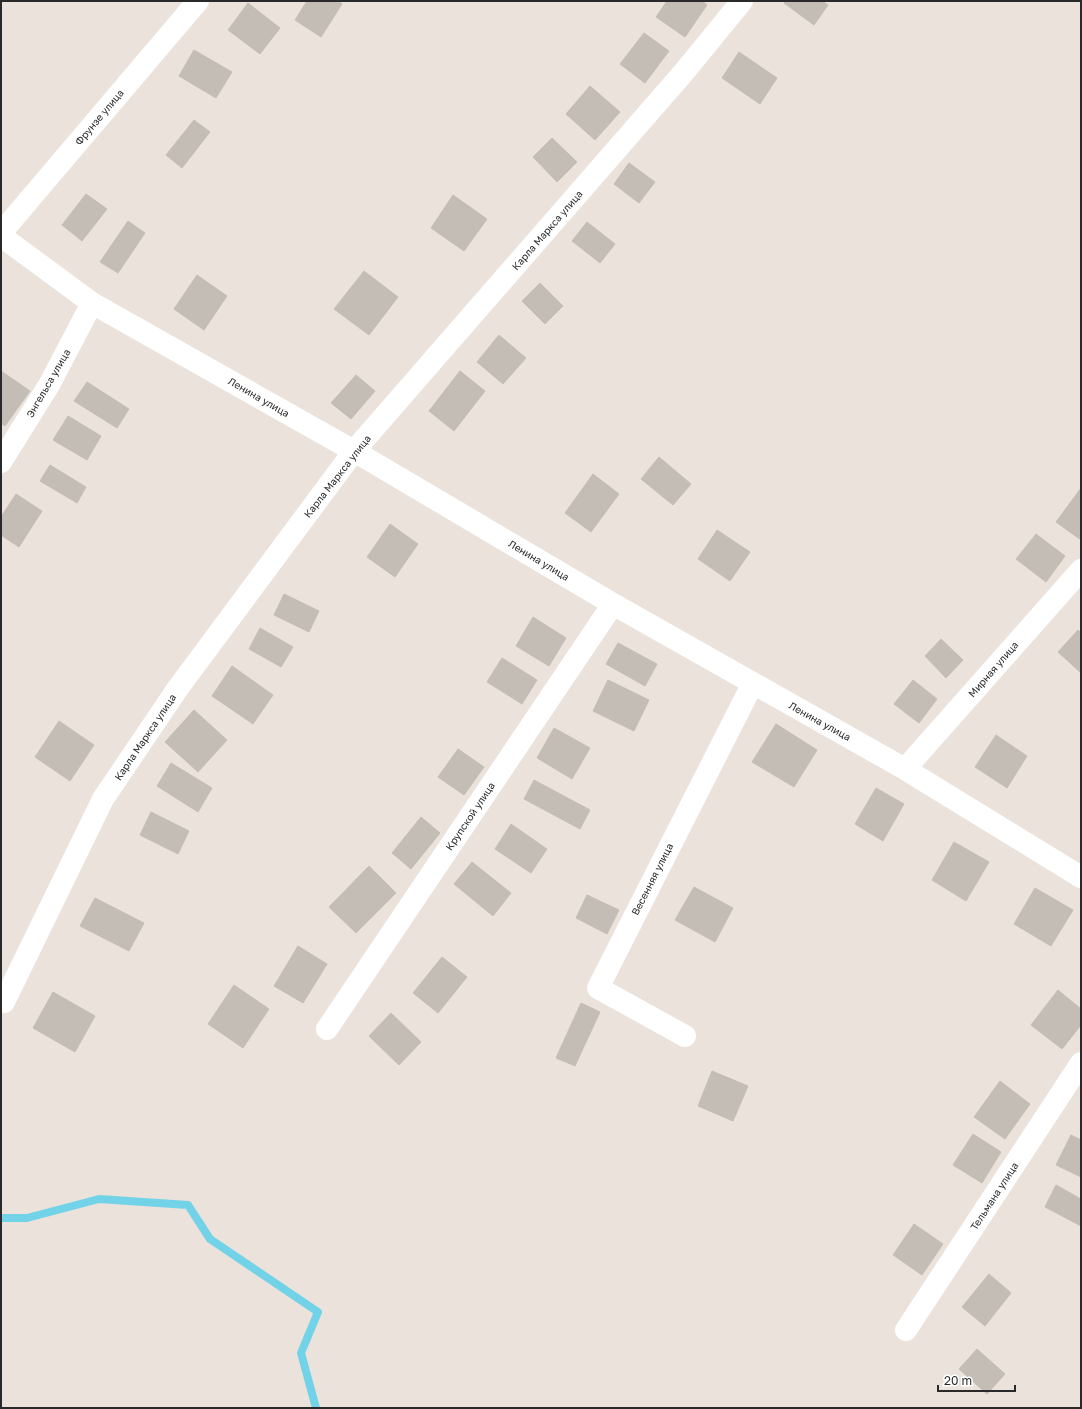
<svg xmlns="http://www.w3.org/2000/svg" width="1082" height="1409" font-family="'Golos Text',sans-serif">
	<style>
		.lines { fill: none; stroke-linecap: round; stroke-linejoin: round }
		.stream { stroke: #72d3e8; stroke-width: 8 }
		.building { fill: #c3bdb6; stroke: #c5beb5 }
		.minor { stroke: #fff; stroke-width: 22 }
		.labels { text-anchor: middle; dominant-baseline: central; stroke-width: 3.5; stroke-linejoin: round; paint-order: stroke }
		.street-label { font-size: 10px; fill: #292929; stroke: #fff }
	</style>
	<rect width="100%" height="100%" fill="#eae2db"/>
	<g class="lines">
		<path class="stream" d="M1,1218H27L99,1199L188,1205L210,1239L318,1312L301,1353L316,1408"/>
	</g>
	<path class="building" d="M307,1H338L342,4L321,37L295,20Z
		M667,1H702L707,5L685,37L656,17Z
		M786,1H822L828,5L814,25L784,3Z
		M248,3L280,28L260,54L228,30Z
		M644,33L669,51L645,83L620,64Z
		M194,50L232,72L216,98L179,76Z
		M739,52L777,78L760,104L722,78Z
		M590,86L620,112L595,140L566,114Z
		M194,120L210,132L182,168L166,155Z
		M552,138L577,162L557,182L533,157Z
		M629,163L655,182L639,203L614,184Z
		M86,194L107,209L82,241L62,225Z
		M453,195L487,219L464,251L431,228Z
		M128,221L145,233L118,273L100,262Z
		M587,222L615,244L600,263L572,241Z
		M364,271L398,297L369,335L334,309Z
		M197,275L227,296L204,330L174,309Z
		M540,283L563,306L545,324L522,301Z
		M499,335L526,358L503,384L477,362Z
		M1,371L30,391L5,426L1,423Z
		M460,371L485,391L454,431L429,411Z
		M356,375L375,391L351,419L331,403Z
		M87,382L129,409L117,428L74,401Z
		M68,416L101,436L87,460L53,440Z
		M659,457L691,484L673,505L641,479Z
		M50,465L86,487L77,503L40,481Z
		M593,474L619,494L591,532L565,513Z
		M1081,488V540L1056,522Z
		M16,494L42,511L19,547L1,535V517Z
		M390,524L418,544L395,577L367,557Z
		M717,530L750,552L730,581L698,559Z
		M1036,534L1065,556L1046,582L1016,559Z
		M284,594L319,611L309,632L274,615Z
		M533,617L566,638L549,666L516,646Z
		M260,628L293,647L281,667L249,649Z
		M1078,630L1081,633L1080,672L1058,652Z
		M941,639L963,660L946,678L925,656Z
		M618,643L657,664L645,686L606,664Z
		M502,658L537,680L522,704L487,682Z
		M232,666L273,695L253,724L212,696Z
		M608,680L649,700L634,731L593,711Z
		M913,680L937,699L919,723L894,704Z
		M194,710L227,740L198,772L165,742Z
		M59,721L94,745L70,781L35,757Z
		M776,724L817,750L794,787L752,762Z
		M554,728L590,748L572,779L537,758Z
		M996,735L1027,756L1007,788L975,767Z
		M458,749L484,767L464,795L438,777Z
		M171,763L212,788L198,812L157,786Z
		M534,780L590,810L580,829L524,799Z
		M876,788L904,804L883,841L855,824Z
		M151,812L189,831L178,854L140,835Z
		M421,817L440,833L411,869L392,853Z
		M511,824L547,849L531,873L495,849Z
		M954,842L989,862L966,901L932,880Z
		M472,862L511,893L493,916L454,884Z
		M369,866L396,893L356,933L329,907Z
		M694,887L733,908L715,942L675,920Z
		M1035,888L1073,910L1051,946L1014,924Z
		M587,895L619,910L607,934L576,918Z
		M95,898L144,923L129,951L80,926Z
		M298,946L327,964L303,1003L274,986Z
		M442,957L467,977L438,1013L413,993Z
		M234,985L269,1009L243,1048L208,1024Z
		M1058,990L1081,1009V1025L1062,1049L1031,1025Z
		M53,992L95,1016L75,1052L33,1028Z
		M581,1003L600,1012L575,1066L556,1058Z
		M391,1013L421,1042L399,1065L369,1036Z
		M712,1071L748,1086L733,1121L698,1106Z
		M1000,1081L1030,1104L1005,1139L974,1117Z
		M973,1134L1001,1152L982,1183L953,1165Z
		M1071,1135L1081,1140V1177L1056,1165Z
		M1056,1185L1081,1199V1226L1045,1207Z
		M914,1224L943,1244L922,1275L893,1255Z
		M989,1274L1011,1293L985,1326L962,1307Z
		M977,1349L1005,1374L987,1394L959,1369Z"/>
	<g class="lines">
		<path class="minor" d="M1,233L198,1
			M1,236L92,303L354,451L613,604L905,769L1081,877
			M1,462L49,385L92,303
			M905,769L1081,570
			M4,1002L103,799L178,688L354,451L684,72L742,1
			M327,1029L613,604
			M685,1036L598,988L753,683
			M906,1330L1081,1063"/>
	</g>
	<g class="labels">
		<g class="street-label">
			<text transform="translate(99 117) rotate(-50)">Фрунзе улица</text>
			<text transform="translate(547 230) rotate(-49)">Карла Маркса улица</text>
			<text transform="translate(48 383) rotate(-60)">Энгельса улица</text>
			<text transform="translate(259 397) rotate(30)">Ленина улица</text>
			<text transform="translate(337 476) rotate(-52)">Карла Маркса улица</text>
			<text transform="translate(539 560) rotate(31)">Ленина улица</text>
			<text transform="translate(993 669) rotate(-49)">Мирная улица</text>
			<text transform="translate(820 721) rotate(29)">Ленина улица</text>
			<text transform="translate(145 737) rotate(-56)">Карла Маркса улица</text>
			<text transform="translate(470 816) rotate(-56)">Крупской улица</text>
			<text transform="translate(652 879) rotate(-63)">Весенняя улица</text>
			<text transform="translate(994 1196) rotate(-57)">Тельмана улица</text>
		</g>
	</g>
	<rect width="1082" height="1409" fill="none" stroke="#292929" stroke-width="4"/>
	<path d="M938 1385v6h77v-6" fill="none" stroke="#292929" stroke-width="2"/>
	<text x="944" y="1385" font-size="12" fill="#292929" stroke="#ffffff" stroke-width="3" paint-order="stroke">20 m</text>
</svg>
